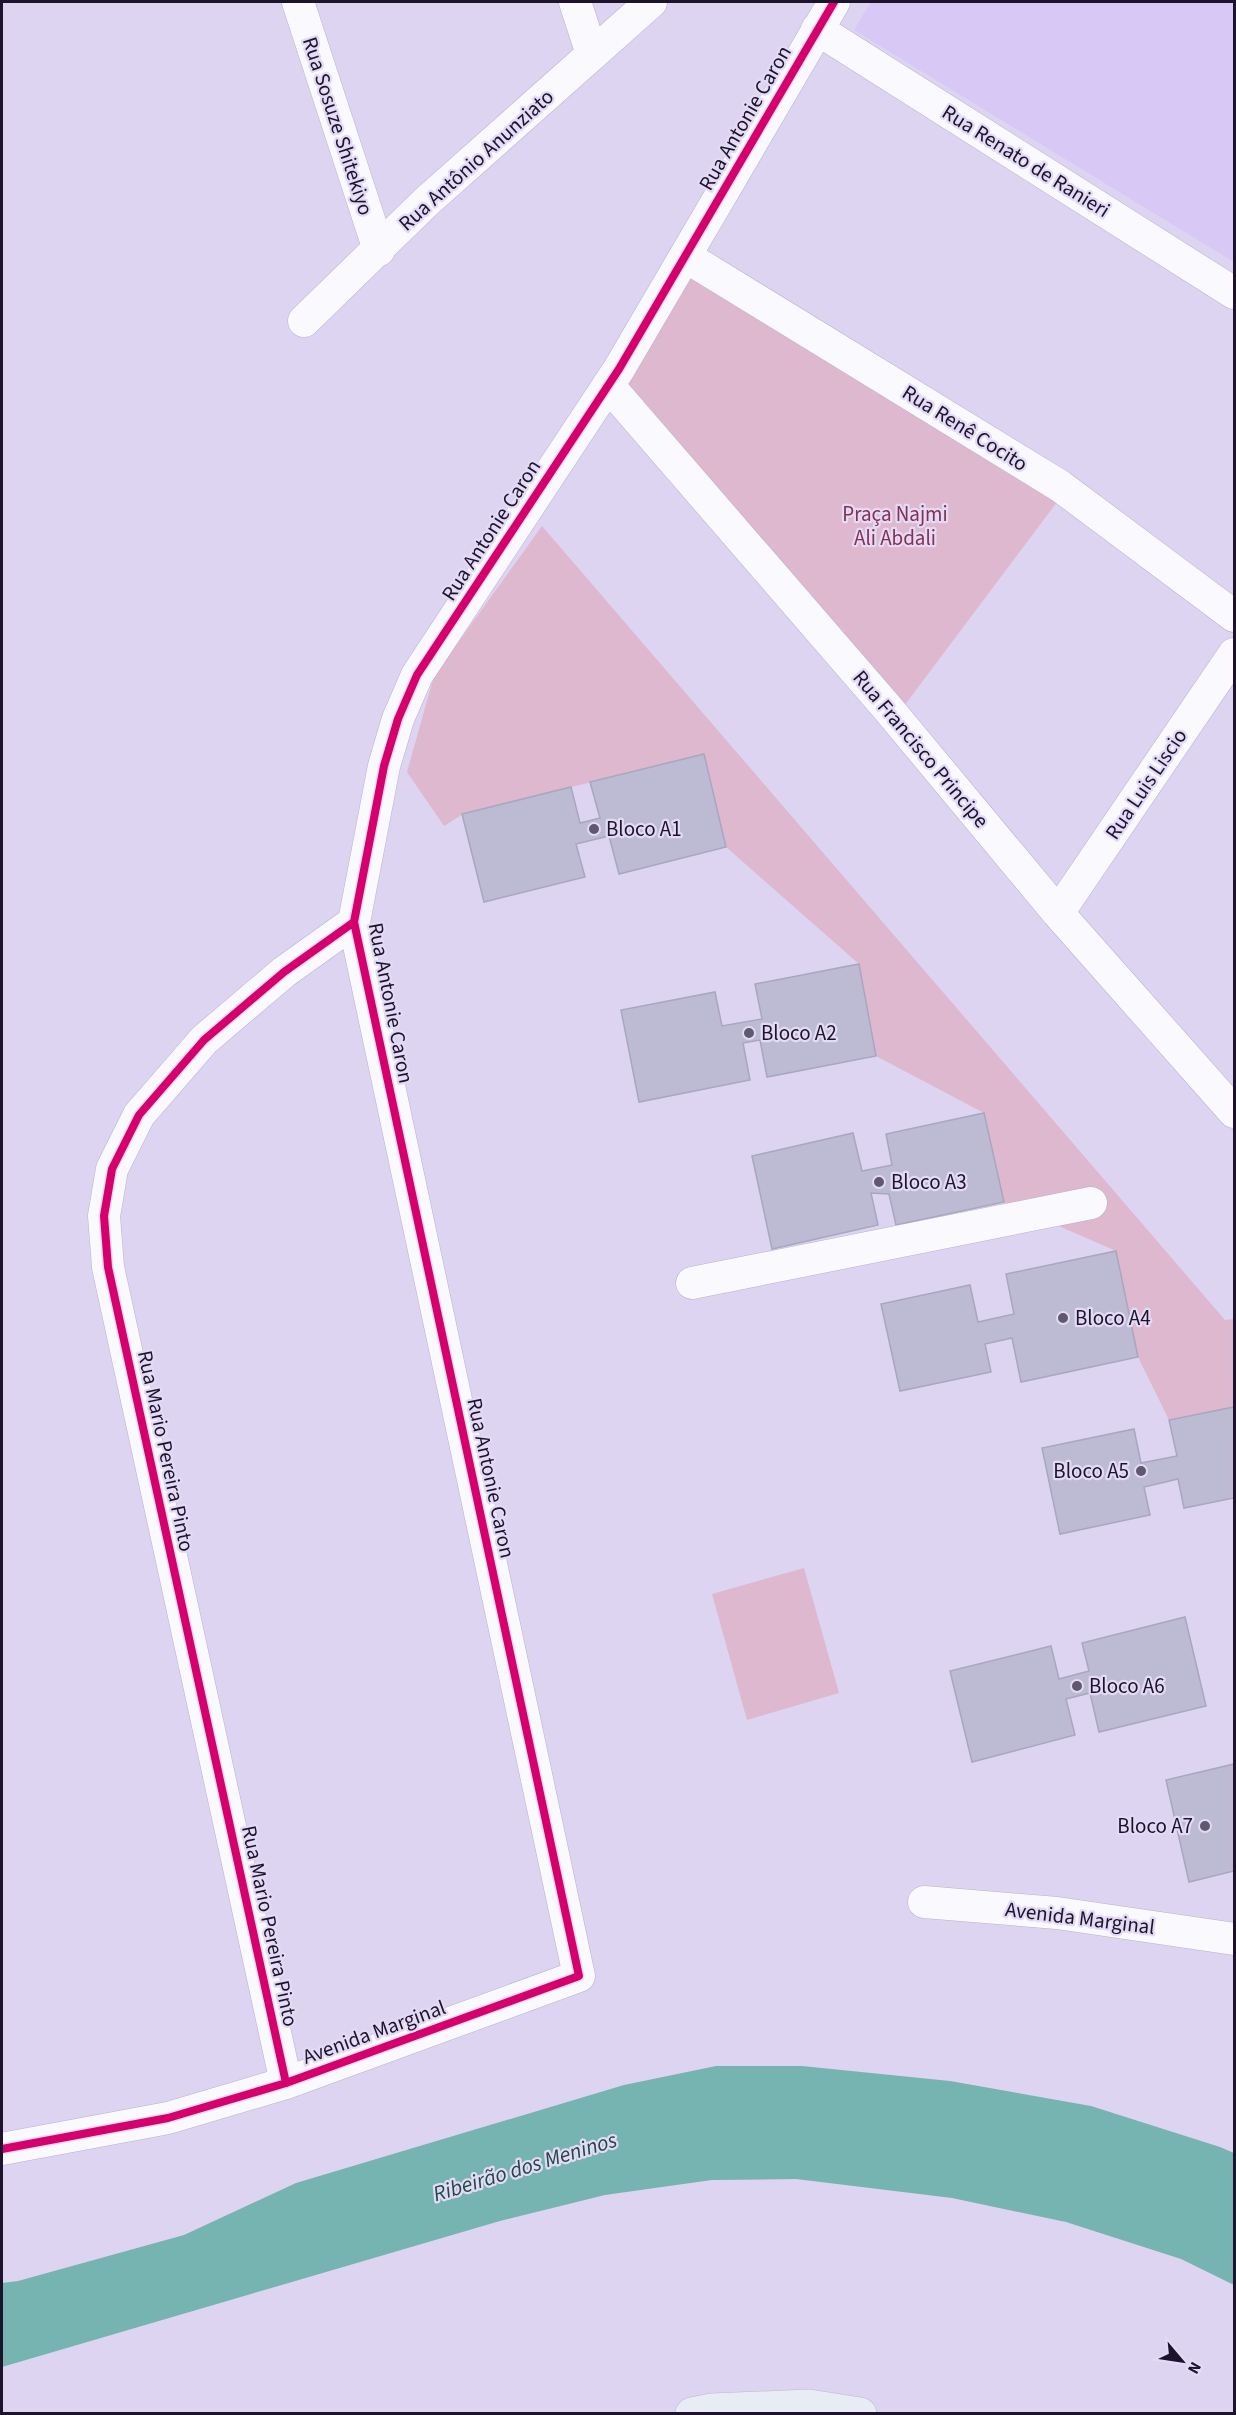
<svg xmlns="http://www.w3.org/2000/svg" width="1236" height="2415" font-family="'Source Sans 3',sans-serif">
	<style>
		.built { fill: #d7c8f6 }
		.green { fill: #deb8cf }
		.water { fill: #76b4b1 }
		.building { fill: #bdbad3; stroke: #a9a6bf; stroke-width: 1.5 }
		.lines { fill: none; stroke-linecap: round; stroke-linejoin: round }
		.street-casing { stroke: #bab1ca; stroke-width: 33 }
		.primary-casing { stroke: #bdb8c8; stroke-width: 34 }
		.street { stroke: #faf9fd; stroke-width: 32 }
		.primary { stroke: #e8ecf4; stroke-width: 33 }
		.cycleway-casing { stroke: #e3daf6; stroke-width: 11 }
		.cycleway { stroke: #d6006c; stroke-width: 8 }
		.poi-dot { fill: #605771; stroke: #e3daf6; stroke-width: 2 }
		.labels { text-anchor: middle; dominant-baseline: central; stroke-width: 4.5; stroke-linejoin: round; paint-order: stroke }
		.street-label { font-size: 21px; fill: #1d132c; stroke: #e3daf6 }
		.park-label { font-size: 21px; fill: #863051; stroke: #e3daf6 }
		.poi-label { font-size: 21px; fill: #1d132c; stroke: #e3daf6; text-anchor: start }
		.water-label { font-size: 22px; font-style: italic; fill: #204a42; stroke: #e3daf6 }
	</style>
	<rect width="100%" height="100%" fill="#ddd4f1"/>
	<path class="built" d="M871,2H1234V262L854,30Z"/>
	<path class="green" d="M685,269L1063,494L901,710L618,377Z
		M542,526L1225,1320L1234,1319V1407L1169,1420L1138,1357L1116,1251L1004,1202L984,1113L876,1056L859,964L726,847L704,754L463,814L444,826L407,772L434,676Z
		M804,1568L839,1693L747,1720L712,1594Z"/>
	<path class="water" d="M716,2066H802L950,2081L1091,2106L1220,2147L1234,2153V2285L1181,2259L1066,2222L952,2198L796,2179L712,2180L605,2195L500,2221L2,2367V2283L18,2281L184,2235L296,2183L624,2085Z"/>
	<path class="building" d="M704,754L726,847L619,874L609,836L576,844L585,877L484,902L462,814L571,787L580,823L600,818L590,782Z
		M859,964L876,1056L767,1077L760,1040L743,1043L750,1080L639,1102L621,1010L715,992L722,1026L762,1019L755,984Z
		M984,1113L1004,1202L896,1225L889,1194L871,1193L878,1225L772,1249L752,1156L853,1133L862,1171L892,1165L886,1134Z
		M1116,1251L1138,1357L1021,1382L1012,1338L985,1344L991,1372L900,1391L881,1304L970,1285L978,1322L1014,1314L1006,1274Z
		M1234,1407V1498L1184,1508L1178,1479L1144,1487L1150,1515L1060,1534L1042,1448L1134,1429L1141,1463L1177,1456L1169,1420Z
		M1185,1617L1206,1706L1099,1732L1090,1693L1066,1699L1075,1735L972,1762L950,1671L1051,1646L1059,1679L1089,1671L1082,1643Z
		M1234,1764V1871L1189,1882L1166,1780Z"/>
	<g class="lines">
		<defs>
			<path id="street" d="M298,2L379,250
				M575,2L592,54
				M817,29L1234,293
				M685,256L1060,486L1234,616
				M304,321L426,202L651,2
				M608,385L890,711L1058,913L1234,1112
				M1058,913L1234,654
				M692,1283L1091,1203
				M924,1902L1057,1913L1234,1939
				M286,2083L108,1267L104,1216L112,1169L139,1115L204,1040L284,972L354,922
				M2,2149L168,2118L286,2083L579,1976L354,922L384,766L398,719L417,675L619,369L834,2"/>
			<path id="primary" d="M692,2414L712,2410L809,2406L860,2414"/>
		</defs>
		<use href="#street" class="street-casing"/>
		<use href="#primary" class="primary-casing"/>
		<use href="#street" class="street"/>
		<use href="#primary" class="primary"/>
		<defs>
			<path id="cycleway" d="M286,2083L108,1267L104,1216L112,1169L139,1115L204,1040L284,972L354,922
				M2,2149L168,2118L286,2083L579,1976L354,922L384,766L398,719L417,675L619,369L834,2"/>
		</defs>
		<use href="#cycleway" class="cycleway-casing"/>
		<use href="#cycleway" class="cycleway"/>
	</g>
	<g class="poi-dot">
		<circle cx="594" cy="829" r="6"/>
		<circle cx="749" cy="1033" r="6"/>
		<circle cx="879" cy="1182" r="6"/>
		<circle cx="1063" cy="1318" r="6"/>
		<circle cx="1141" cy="1471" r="6"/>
		<circle cx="1077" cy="1686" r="6"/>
		<circle cx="1205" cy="1826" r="6"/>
	</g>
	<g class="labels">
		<g class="street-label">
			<text transform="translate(745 118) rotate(-60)">Rua Antonie Caron</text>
			<text transform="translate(338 126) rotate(72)">Rua Sosuze Shitekiyo</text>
			<text transform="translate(476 160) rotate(-42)">Rua Antônio Anunziato</text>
			<text transform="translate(1026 161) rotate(32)">Rua Renato de Ranieri</text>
			<text transform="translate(965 428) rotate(32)">Rua Renê Cocito</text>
			<text transform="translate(491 530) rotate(-57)">Rua Antonie Caron</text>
			<text transform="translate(921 749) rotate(50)">Rua Francisco Principe</text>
			<text transform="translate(1146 784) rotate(-56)">Rua Luis Liscio</text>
			<text transform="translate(391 1003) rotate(79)">Rua Antonie Caron</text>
			<text transform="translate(166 1451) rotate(78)">Rua Mario Pereira Pinto</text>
			<text transform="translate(491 1478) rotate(78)">Rua Antonie Caron</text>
			<text transform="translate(1080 1918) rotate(7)">Avenida Marginal</text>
			<text transform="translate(270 1926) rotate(78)">Rua Mario Pereira Pinto</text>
			<text transform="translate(374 2032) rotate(-20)">Avenida Marginal</text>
		</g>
		<g class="park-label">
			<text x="895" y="514">Praça Najmi<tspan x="895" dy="24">Ali Abdali</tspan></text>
		</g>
		<g class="poi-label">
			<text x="606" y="829">Bloco A1</text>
			<text x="761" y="1033">Bloco A2</text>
			<text x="891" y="1182">Bloco A3</text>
			<text x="1075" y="1318">Bloco A4</text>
			<text x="1129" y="1471" text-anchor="end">Bloco A5</text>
			<text x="1089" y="1686">Bloco A6</text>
			<text x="1193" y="1826" text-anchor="end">Bloco A7</text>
		</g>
		<g class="water-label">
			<text transform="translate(525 2167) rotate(-17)">Ribeirão dos Meninos</text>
		</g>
	</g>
	<rect width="1236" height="2415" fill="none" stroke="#1d132c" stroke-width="6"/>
	<g transform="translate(1182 2361) rotate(119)" stroke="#e3daf6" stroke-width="4.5" paint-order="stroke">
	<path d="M0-4.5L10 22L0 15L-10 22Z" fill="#1d132c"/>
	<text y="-9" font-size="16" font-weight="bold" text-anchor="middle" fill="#1d132c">N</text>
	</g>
</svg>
